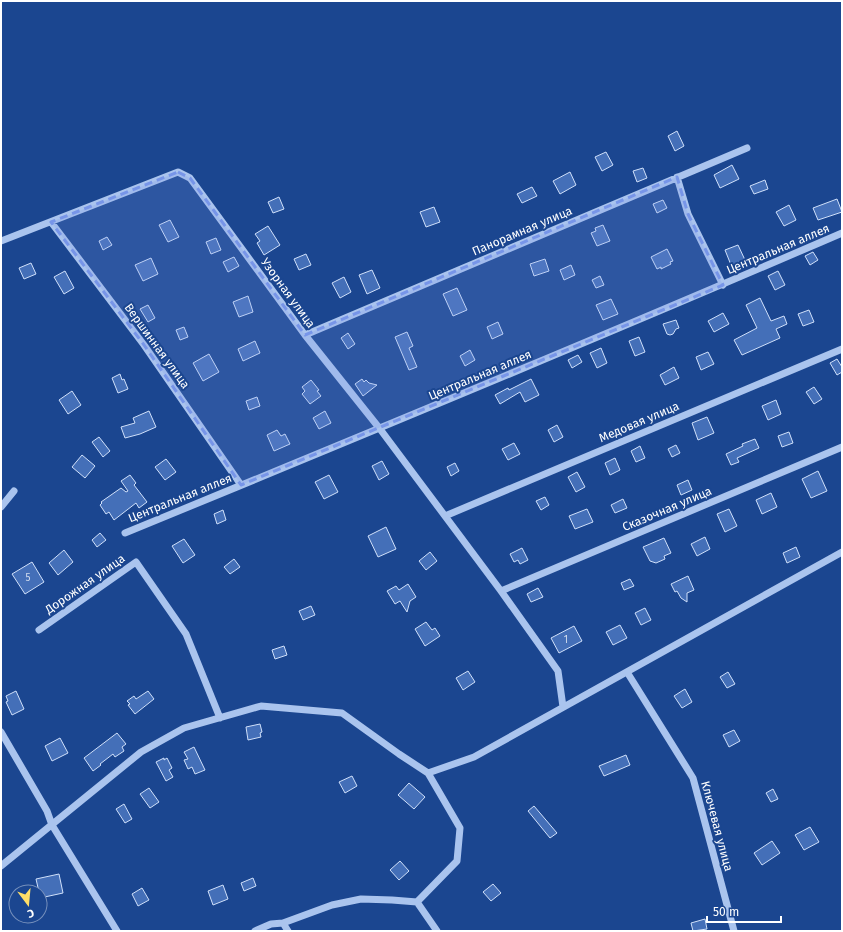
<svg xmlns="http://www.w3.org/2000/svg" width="843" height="932" font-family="'Fira Sans',sans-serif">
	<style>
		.building { fill: #446fb8; stroke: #d0e0fa }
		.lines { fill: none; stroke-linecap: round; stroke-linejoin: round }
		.minor { stroke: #aac4ee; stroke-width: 7 }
		.marked { fill: #7795e8; fill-opacity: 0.2; stroke: #7795e8; stroke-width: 3; stroke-dasharray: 8 5; stroke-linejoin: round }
		.labels { text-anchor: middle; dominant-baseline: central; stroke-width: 4; stroke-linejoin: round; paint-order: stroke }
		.number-label { font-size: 10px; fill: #d0dbed }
		.street-label { font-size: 12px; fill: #fff; stroke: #1b4690 }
	</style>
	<rect width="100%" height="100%" fill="#1b4690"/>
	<path class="building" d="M677,131L684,146L675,151L668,136Z
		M606,152L613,165L602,171L595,157Z
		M732,165L739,179L720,188L714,175Z
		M643,168L647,178L637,182L633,171Z
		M570,172L576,185L560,194L553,181Z
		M765,180L768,189L754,194L750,186Z
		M532,187L537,196L522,203L517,194Z
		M279,197L284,209L273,213L268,202Z
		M837,199L842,212L818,220L813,208Z
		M663,200L667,208L657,213L653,204Z
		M789,205L796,220L784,226L776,212Z
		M434,207L440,222L426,227L420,212Z
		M170,220L179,237L168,242L159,225Z
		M603,225L610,241L597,246L591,233L596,231L595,228Z
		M268,226L280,245L264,255L257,243L260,241L255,234Z
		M107,237L112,245L103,250L99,241Z
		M216,238L221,250L211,254L206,242Z
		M738,245L745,260L731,265L725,250Z
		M667,249L673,261L670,262L671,264L661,269V267L657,269L651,257Z
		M813,252L818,260L810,265L805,256Z
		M306,254L311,265L299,270L294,259Z
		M234,257L239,266L228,272L223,262Z
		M151,258L158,274L143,281L135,265Z
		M545,259L549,271L534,276L530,264Z
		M31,263L36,274L24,279L19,268Z
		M571,265L575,275L564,280L560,270Z
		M372,270L380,288L367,294L359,275Z
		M65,271L74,288L64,294L54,277Z
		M778,271L785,285L775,290L768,276Z
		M600,276L604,285L596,288L592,280Z
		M344,277L351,292L340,298L332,283Z
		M457,288L467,310L453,316L443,294Z
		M248,296L253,312L239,317L233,302Z
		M760,298L771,321L784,316L787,324L776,329L780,338L742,355L734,340L757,328L746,305Z
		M611,299L618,314L603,320L596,305Z
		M148,305L155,318L148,322L140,309Z
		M809,310L814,322L803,326L798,314Z
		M723,313L729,324L714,332L708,321Z
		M676,320L679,328L676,329L673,334L670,335L667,334L663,324Z
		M498,322L503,334L492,339L487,327Z
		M184,327L188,337L180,340L176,330Z
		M407,332L413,346L409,348L417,367L409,370L395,337Z
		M348,333L355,344L348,349L341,338Z
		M639,337L645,352L635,356L629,341Z
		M255,341L260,353L243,361L238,349Z
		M601,348L607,363L597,368L590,353Z
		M470,350L475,360L465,366L460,356Z
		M708,352L714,364L701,370L696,357Z
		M209,354L219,372L203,381L193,363Z
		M578,355L582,362L572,368L568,360Z
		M837,359L842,367V372L837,375L830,363Z
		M674,367L679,378L665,385L660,375Z
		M120,374L122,380L124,379L128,389L118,393L112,378Z
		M362,379L364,382L366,380L369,383L377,385L363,396L355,384Z
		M531,379L539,395L525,402L520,392L500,404L495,395L508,388L509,390Z
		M311,380L319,390L317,391L321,396L310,404L302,394L305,391L302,387Z
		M814,387L822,399L814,404L806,392Z
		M72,391L81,405L68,414L59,400Z
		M257,397L260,406L249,410L246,401Z
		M776,400L781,414L768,420L762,406Z
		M149,411L156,427L140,434L125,438L121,427L135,423L133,418Z
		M325,411L331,423L319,429L313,418Z
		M707,417L714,433L698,440L692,423Z
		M557,425L563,437L554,442L548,430Z
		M277,430L281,436L285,434L290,444L274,451L267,435Z
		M789,432L793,443L782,447L778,436Z
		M99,437L110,451L103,457L92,442Z
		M755,439L759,448L737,458L739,462L731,465L726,454L743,446L742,444Z
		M514,443L520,454L508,460L502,449Z
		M676,445L680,453L672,457L668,449Z
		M640,446L645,458L636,462L631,451Z
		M82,455L95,466L85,478L72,467Z
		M615,458L620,470L610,475L605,463Z
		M166,459L176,472L165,480L155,467Z
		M382,461L389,474L379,480L372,466Z
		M455,463L459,471L451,476L447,467Z
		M818,471L827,491L811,498L802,479Z
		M577,472L585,487L576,492L568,477Z
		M130,475L136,483L134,485L147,502L139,508L136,503L114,520L109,512L106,514L100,505L102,503L101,502L121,488L126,492L128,491L121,481Z
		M329,475L338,492L324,499L315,482Z
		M688,480L692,490L681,495L677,485Z
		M771,493L777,507L762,514L756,500Z
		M545,497L549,505L541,510L536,501Z
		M623,499L627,508L615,513L611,505Z
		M587,509L593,522L575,529L569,516Z
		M729,509L737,526L725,532L717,514Z
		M223,510L226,520L217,524L214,514Z
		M386,527L396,549L378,557L368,536Z
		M100,533L106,540L97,547L92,540Z
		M705,537L710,549L697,556L691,544Z
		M664,538L671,553L664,556L665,559L656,563L650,561L643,547Z
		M184,539L195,555L183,563L172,546Z
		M796,547L800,557L787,563L783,553Z
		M522,548L528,560L520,564L518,560L514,562L510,554Z
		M64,550L73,562L58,575L49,563Z
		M430,552L437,561L426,570L419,561Z
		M234,559L240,567L230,574L224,567Z
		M32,562L44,582L25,594L12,574Z
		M688,576L694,590L687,593V602L681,598L677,591L675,592L671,584Z
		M630,579L634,586L624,590L621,583Z
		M408,584L416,597L410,601L407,612L400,601L395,604L387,591L396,586L399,590Z
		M538,588L543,597L531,602L527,594Z
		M311,606L315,615L303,620L299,611Z
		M645,608L651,620L641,625L635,613Z
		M426,622L432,630L435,628L440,636L425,646L415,629Z
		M620,625L627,638L613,645L606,632Z
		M574,626L582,641L559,653L551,638Z
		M284,646L287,655L275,659L272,650Z
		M468,671L475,682L463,690L456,678Z
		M728,672L735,684L727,688L720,677Z
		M685,689L692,702L682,708L674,696Z
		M16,691L24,709L12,715L6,702L8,701L6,696Z
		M148,691L154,699L135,714L128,705L130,704L127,701L134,696L136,699Z
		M260,724L262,732L260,733L261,737L248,740L246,727Z
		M734,730L740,741L729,747L723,735Z
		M117,733L126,744L122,747L124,751L115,757L113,754L100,764L101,765L93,771L84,758Z
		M60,738L68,753L52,761L45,746Z
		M194,747L205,770L195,774L192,767L188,769L184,760L188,759L184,752Z
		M626,755L630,765L604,776L599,766Z
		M164,758V760L167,758L172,768L169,770L173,777L166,781L156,762Z
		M352,776L357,786L345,793L339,782Z
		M409,783L425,797L414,809L398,795Z
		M149,788L159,802L150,808L140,794Z
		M773,789L778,799L771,802L766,793Z
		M124,804L132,819L125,823L116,809Z
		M534,806L557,833L550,838L528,811Z
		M810,827L819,842L804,850L795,835Z
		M772,841L780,853L762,865L754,853Z
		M400,861L409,871L399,880L390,870Z
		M59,874L63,893L40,898V892H39L36,879Z
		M253,878L256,886L244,891L241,883Z
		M493,884L501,893L491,901L483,892Z
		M223,885L228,899L213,905L208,891Z
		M142,888L149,900L138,906L132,894Z
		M705,919L707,929L693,931L691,923Z"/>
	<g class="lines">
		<path class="minor" d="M677,177L688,214L723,285
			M51,222L144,345L241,485
			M1,241L178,172L190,178L305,335L380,429L501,591L558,671L563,707
			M305,335L747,148
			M1,507L14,491
			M445,516L842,349
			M125,533C364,435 604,336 842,233
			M501,591L842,447
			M39,630L136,562L186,634L220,718
			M627,672L693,778L734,931
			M1,732L47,811L52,825L117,931
			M1,866L141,752L184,728L261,706L342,713L399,754L428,773L474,757L842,552
			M417,902L437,931
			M283,923L288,931
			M255,931L271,924L283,923L332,905L361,899L392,900L417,902L457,861L460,828L428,773"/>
	</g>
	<path class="marked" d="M178,172L190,178L305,335L677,177L688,214L723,285L241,485L144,345L51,222Z"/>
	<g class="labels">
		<g class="number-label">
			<text x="28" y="578">5</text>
			<text x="566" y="640">1</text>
		</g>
		<g class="street-label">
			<text transform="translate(522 231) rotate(-23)">Панорамная улица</text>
			<text transform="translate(778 249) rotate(-23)">Центральная аллея</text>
			<text transform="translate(288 293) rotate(54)">Узорная улица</text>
			<text transform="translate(157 346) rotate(54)">Вершинная улица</text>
			<text transform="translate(480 375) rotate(-23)">Центральная аллея</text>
			<text transform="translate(639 422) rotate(-23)">Медовая улица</text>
			<text transform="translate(180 498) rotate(-22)">Центральная аллея</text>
			<text transform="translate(667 509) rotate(-23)">Сказочная улица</text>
			<text transform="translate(85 584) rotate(-35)">Дорожная улица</text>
			<text transform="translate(717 826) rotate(75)">Ключевая улица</text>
		</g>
	</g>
	<rect width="843" height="932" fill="none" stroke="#ffffff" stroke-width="4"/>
	<g transform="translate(28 904) rotate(164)"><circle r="19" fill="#1b4690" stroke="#7690bc"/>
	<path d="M0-3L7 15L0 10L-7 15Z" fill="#ffde67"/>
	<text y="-6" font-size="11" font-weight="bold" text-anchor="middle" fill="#ffffff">С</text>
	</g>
	<path d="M707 916v6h74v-6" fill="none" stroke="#ffffff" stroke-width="2"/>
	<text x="713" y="916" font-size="12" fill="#ffffff" stroke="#1b4690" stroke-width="3" paint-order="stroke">50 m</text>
</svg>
